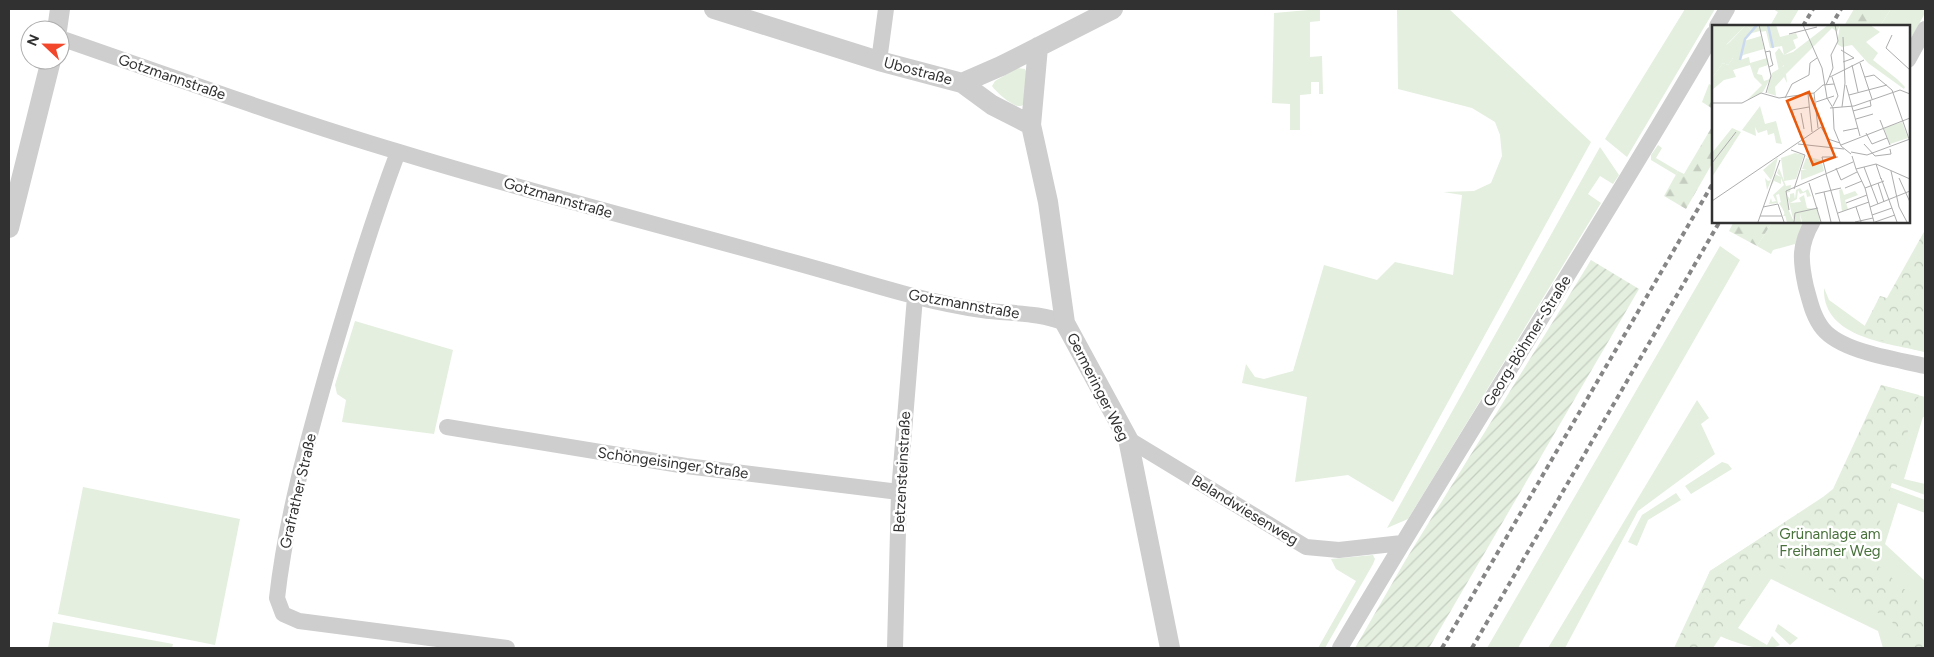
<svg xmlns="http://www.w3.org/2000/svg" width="1934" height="657" font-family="Figtree,sans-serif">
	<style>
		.grass { fill: #e4efdf }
		.forest { fill: url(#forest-firs) }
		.park { fill: url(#park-crowns) }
		.garden { fill: url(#garden-furrows) }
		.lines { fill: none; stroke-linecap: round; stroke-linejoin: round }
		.minor { stroke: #cecece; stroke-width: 16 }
		.tertiary { stroke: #cecece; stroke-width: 20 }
		.rail { stroke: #868686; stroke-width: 4; stroke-dasharray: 5 4; stroke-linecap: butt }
		.labels { text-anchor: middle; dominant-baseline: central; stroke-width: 5; stroke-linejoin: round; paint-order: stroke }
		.street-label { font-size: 15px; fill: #313131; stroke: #fff }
		.park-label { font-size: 15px; fill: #48713b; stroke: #fff }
		.inset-river { fill: none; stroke: #cad9ef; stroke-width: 2.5 }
		.inset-road { fill: none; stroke: #adadad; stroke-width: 1 }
		.view { fill: #e8590c; fill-opacity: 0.15; stroke: #e8590c; stroke-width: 2.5 }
		.inset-edge { fill: none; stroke: #313131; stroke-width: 2.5 }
	</style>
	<defs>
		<pattern id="forest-firs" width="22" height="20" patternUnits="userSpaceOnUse" patternTransform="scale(1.25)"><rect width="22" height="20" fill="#e4efdf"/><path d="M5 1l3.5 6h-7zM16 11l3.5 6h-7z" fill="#c4cdc0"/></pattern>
		<pattern id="park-crowns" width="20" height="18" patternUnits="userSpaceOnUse" patternTransform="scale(1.25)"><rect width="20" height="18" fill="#e4efdf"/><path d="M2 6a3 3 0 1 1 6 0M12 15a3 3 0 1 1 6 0" fill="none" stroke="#c4cdc0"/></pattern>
		<pattern id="garden-furrows" width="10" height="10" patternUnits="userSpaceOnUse" patternTransform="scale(1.25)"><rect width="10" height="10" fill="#e4efdf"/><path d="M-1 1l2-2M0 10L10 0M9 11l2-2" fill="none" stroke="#c4cdc0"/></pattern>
	</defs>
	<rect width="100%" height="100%" fill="#fff"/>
	<path class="grass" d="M1320,9V21L1310,22V57L1322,56L1323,94H1319V82H1311V94L1300,95V130H1290V104L1272,103L1274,13Z
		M1397,9H1449L1591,142L1393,502L1348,475L1295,482L1307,397L1242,383L1246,364L1255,377L1264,379L1293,371L1324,265L1377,280L1395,262L1453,275L1462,195L1443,192L1474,191L1491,183L1502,156L1500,135L1495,122L1472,108L1398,89Z
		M1685,9H1715L1627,157L1605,139Z
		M1773,9H1799L1789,26H1770L1778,12Z
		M1891,9H1925V13L1908,44V26H1880Z
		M1017,68L1025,69L1028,76L1026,102C1024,104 1023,106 1019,106C1013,107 995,91 992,86L995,81Z
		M1658,145L1662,148L1656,158L1678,171L1676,175L1651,160V155Z
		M1600,147L1619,175L1613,184L1600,176L1588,194L1601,203L1408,519L1387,528Z
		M1773,221H1804L1795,244L1773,250L1771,254L1757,246Z
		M1720,246L1740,260L1518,648H1487Z
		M1824,288L1829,300L1865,326L1925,341V352C1889,343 1822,338 1824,288Z
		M355,321L453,350L434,434L342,422L346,400L337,394L335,385Z
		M1881,385L1925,397V417H1923L1904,479L1925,484V495L1892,483L1889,479Z
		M1697,400L1709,418L1701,424L1715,454L1638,511L1565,648H1548Z
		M1722,462L1728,464L1732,469L1691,494L1685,486Z
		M1887,486L1925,500V513L1898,503L1885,544L1925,581V648L1836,535Z
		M83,487L240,519L215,645L58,614Z
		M1676,493L1681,500L1648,520L1637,546L1628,542L1642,515Z
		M1790,519L1886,596L1914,648H1883L1878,631L1771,579L1738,628L1767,645L1772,636L1780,645C1757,657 1712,632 1689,622L1710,571Z
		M1373,555L1375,559L1373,564L1325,648H1318L1356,581L1336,569L1331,559Z
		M53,622L173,644L172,648H48Z
		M1778,624L1798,638L1790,645L1775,631Z"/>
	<path class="forest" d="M1854,9H1891L1880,26H1844Z
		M1709,84L1713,86V109L1702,102Z
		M1713,125V162L1686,209L1664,196L1678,171L1684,174Z
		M1734,221H1773L1757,246L1729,231Z"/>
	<path class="park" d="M1925,230V352L1860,335L1880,296L1887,298Z
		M1881,385L1919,395L1869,557L1925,608V648H1903L1891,619L1771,562L1713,648H1674L1710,571L1823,497L1833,489Z"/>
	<path class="garden" d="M1591,260L1639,289L1429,648H1355L1405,561Z"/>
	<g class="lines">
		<path class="minor" d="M1717,26L1727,9
			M60,38C173,77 285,118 399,152C545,197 693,233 839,275C887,289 933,303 982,310C1010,314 1039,312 1065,323
			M1908,60L1925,29
			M879,61L886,9
			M398,152C372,221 351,291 330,362C308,439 286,518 277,598L283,614L299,621L507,648
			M1813,221C1799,245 1800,260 1806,287C1810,301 1813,317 1823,329C1842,352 1896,359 1925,366
			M447,427L686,466L899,492
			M1128,439L1306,547L1339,550L1402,543
			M895,648L899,492L915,297
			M1340,648C1461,442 1593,241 1713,34"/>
		<path class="tertiary" d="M714,9L879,61L962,83L1001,66L1113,9
			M57,30L60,9
			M1038,47L1031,125L1048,202L1065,323L1128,439L1170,648
			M962,83L992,105L1031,125
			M9,228L51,60"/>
		<path class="rail" d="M1803,26L1813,9
			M1831,26L1841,9
			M1442,648L1713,183
			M1472,648L1720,221"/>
	</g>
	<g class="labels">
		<g class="street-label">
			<text transform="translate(918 71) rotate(15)">Ubostraße</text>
			<text transform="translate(172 77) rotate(19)">Gotzmannstraße</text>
			<text transform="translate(558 198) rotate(16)">Gotzmannstraße</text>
			<text transform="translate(964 304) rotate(10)">Gotzmannstraße</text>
			<text transform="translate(1527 341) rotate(-58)">Georg-Böhmer-Straße</text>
			<text transform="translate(1098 387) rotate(63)">Germeringer Weg</text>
			<text transform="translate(673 463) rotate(8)">Schöngeisinger Straße</text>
			<text transform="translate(902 472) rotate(-87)">Betzensteinstraße</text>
			<text transform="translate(298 491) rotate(-77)">Grafrather Straße</text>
			<text transform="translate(1245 510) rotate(31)">Belandwiesenweg</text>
		</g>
		<g class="park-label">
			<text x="1830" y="534">Grünanlage am<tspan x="1830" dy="17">Freihamer Weg</tspan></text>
		</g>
	</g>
	<g transform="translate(1712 25)">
		<rect width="198" height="198" fill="#fff"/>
		<path d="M34,0L39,5L32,16L49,11L52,24L31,30L28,35L37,32L38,38L55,33L56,40L47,43L45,49L50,50L52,56L58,54L51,67L35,75L50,60L42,52L38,40L21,45L24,52L12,55L0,65V53L11,38L16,40L21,33L22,25L14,21ZM47,0H64L68,12L84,8L86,13L81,15L84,23L72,30V40L67,46L63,28L67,23L72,30L70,21L58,23L54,6L48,7ZM128,0H158L168,7L154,17L166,28L161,35L185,54L193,62L192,64L156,38L140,20L130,22L125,19ZM48,81L53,99L64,96L70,119L64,118L62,108L56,110L55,105L46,108L43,102L44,111L30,105ZM190,97L196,113L178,119L172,103ZM20,103L29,107L0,152V128ZM93,131L109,135L107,139L110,138L112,146L89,155V145H95L90,144L94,133L98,134ZM66,132L62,148L55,165L53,153L56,156L59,155L51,145ZM67,143L74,161L79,160L78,167L72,168L80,197H75L74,191H71L73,188L67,178L69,177L67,169L64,170L66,178L57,179L59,173L60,177L64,176L61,170L72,160L69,153V159L62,156L57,165L63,149L69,152L65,148ZM88,163L91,167L96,164L99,171L95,172L94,167L88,169L86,165L85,174L78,178L89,177L87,173L92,170L95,183L105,184L108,197H90L88,188L89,197H83L81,192L82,197L75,170L78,174V169L82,168L83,174L84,165ZM130,164L132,170L143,166L146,170L133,175L136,184L130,186L127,165Z" fill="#e4efdf"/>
		<path d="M0,0H46L48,6L36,9L39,5L34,0L14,20L21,16L26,19L21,33L16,40L11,38L0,53Z" fill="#e4efdf"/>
		<path d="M83,128L92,130L84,154L72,156L69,133Z" fill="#e4efdf"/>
		<path d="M116,0H128L125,7L120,3L74,49L75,58L72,52L63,62L64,71L68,72L55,68L60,48L72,41V30L81,27ZM74,167L77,186L82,197H75L70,180L67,178H69L68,169Z" fill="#e4efdf"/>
		<path class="inset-river" d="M56,0L61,23M28,35L33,14L45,0"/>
		<path class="inset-road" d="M47,0L59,51L54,68M91,0L110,43L115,73L121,83L122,104L129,121L139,129M77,9L105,2M180,10L174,23L198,45M129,25L142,33L131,37M53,27L58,26L59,33L61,40L57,42M148,38L160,74M140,40L146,67M118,52L152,35M120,52L126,71L121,81M153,52L162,50L180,65L197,114M114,60L121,43L119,30L126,16L123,0M134,60L148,111M102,68L106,103M102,68L111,60L122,59M96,69L100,107M137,70L175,60M73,73L80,59L97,50L98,38L105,33M104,77L122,71M0,78H30L49,68L67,73L102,68M130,82L133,58L131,12M118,83L142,81L188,65L198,69M141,86L159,81L158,75M89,88L92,104M144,94L161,89M168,95L178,120M109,102L116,114L128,118M131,106L146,103M154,108L160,119L175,113M90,115L80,85L97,82M86,119L132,124M152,119L163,131L179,129L178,124M129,120L198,93M79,125L93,130L82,164M139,127L155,130L198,114M140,131L144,144L164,139L198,154M0,138L24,107M164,139L169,154M152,142L166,179M124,143L129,155L145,147M144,144L153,163L162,197M179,146L187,182L195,197M114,148L110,132H126M114,149L128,197M169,153L185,197M187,153L198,177M97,158L109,197M166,158L172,177M133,163L150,156M153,163L172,156M112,167L119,197M103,169L129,163M0,176L109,102M134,178L155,170M51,182L66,179L72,197M144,182L149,197M158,182L198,166M77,185L74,166L141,137M126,188L157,177M160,190L180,183M48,191H70M46,197L68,135M82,197L83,188L106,183M143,197L161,193M163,197L183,190"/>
		<path class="view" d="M97,67L123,132L101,140L75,76Z"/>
		<rect width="198" height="198" class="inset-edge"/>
	</g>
	<rect width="1934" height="657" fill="none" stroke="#313131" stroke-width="20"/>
	<g transform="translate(45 45) rotate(292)"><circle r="24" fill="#ffffff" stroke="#adadad"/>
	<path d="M0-4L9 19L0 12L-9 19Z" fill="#f2472a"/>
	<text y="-8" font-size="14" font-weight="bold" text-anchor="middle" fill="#313131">N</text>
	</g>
</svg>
